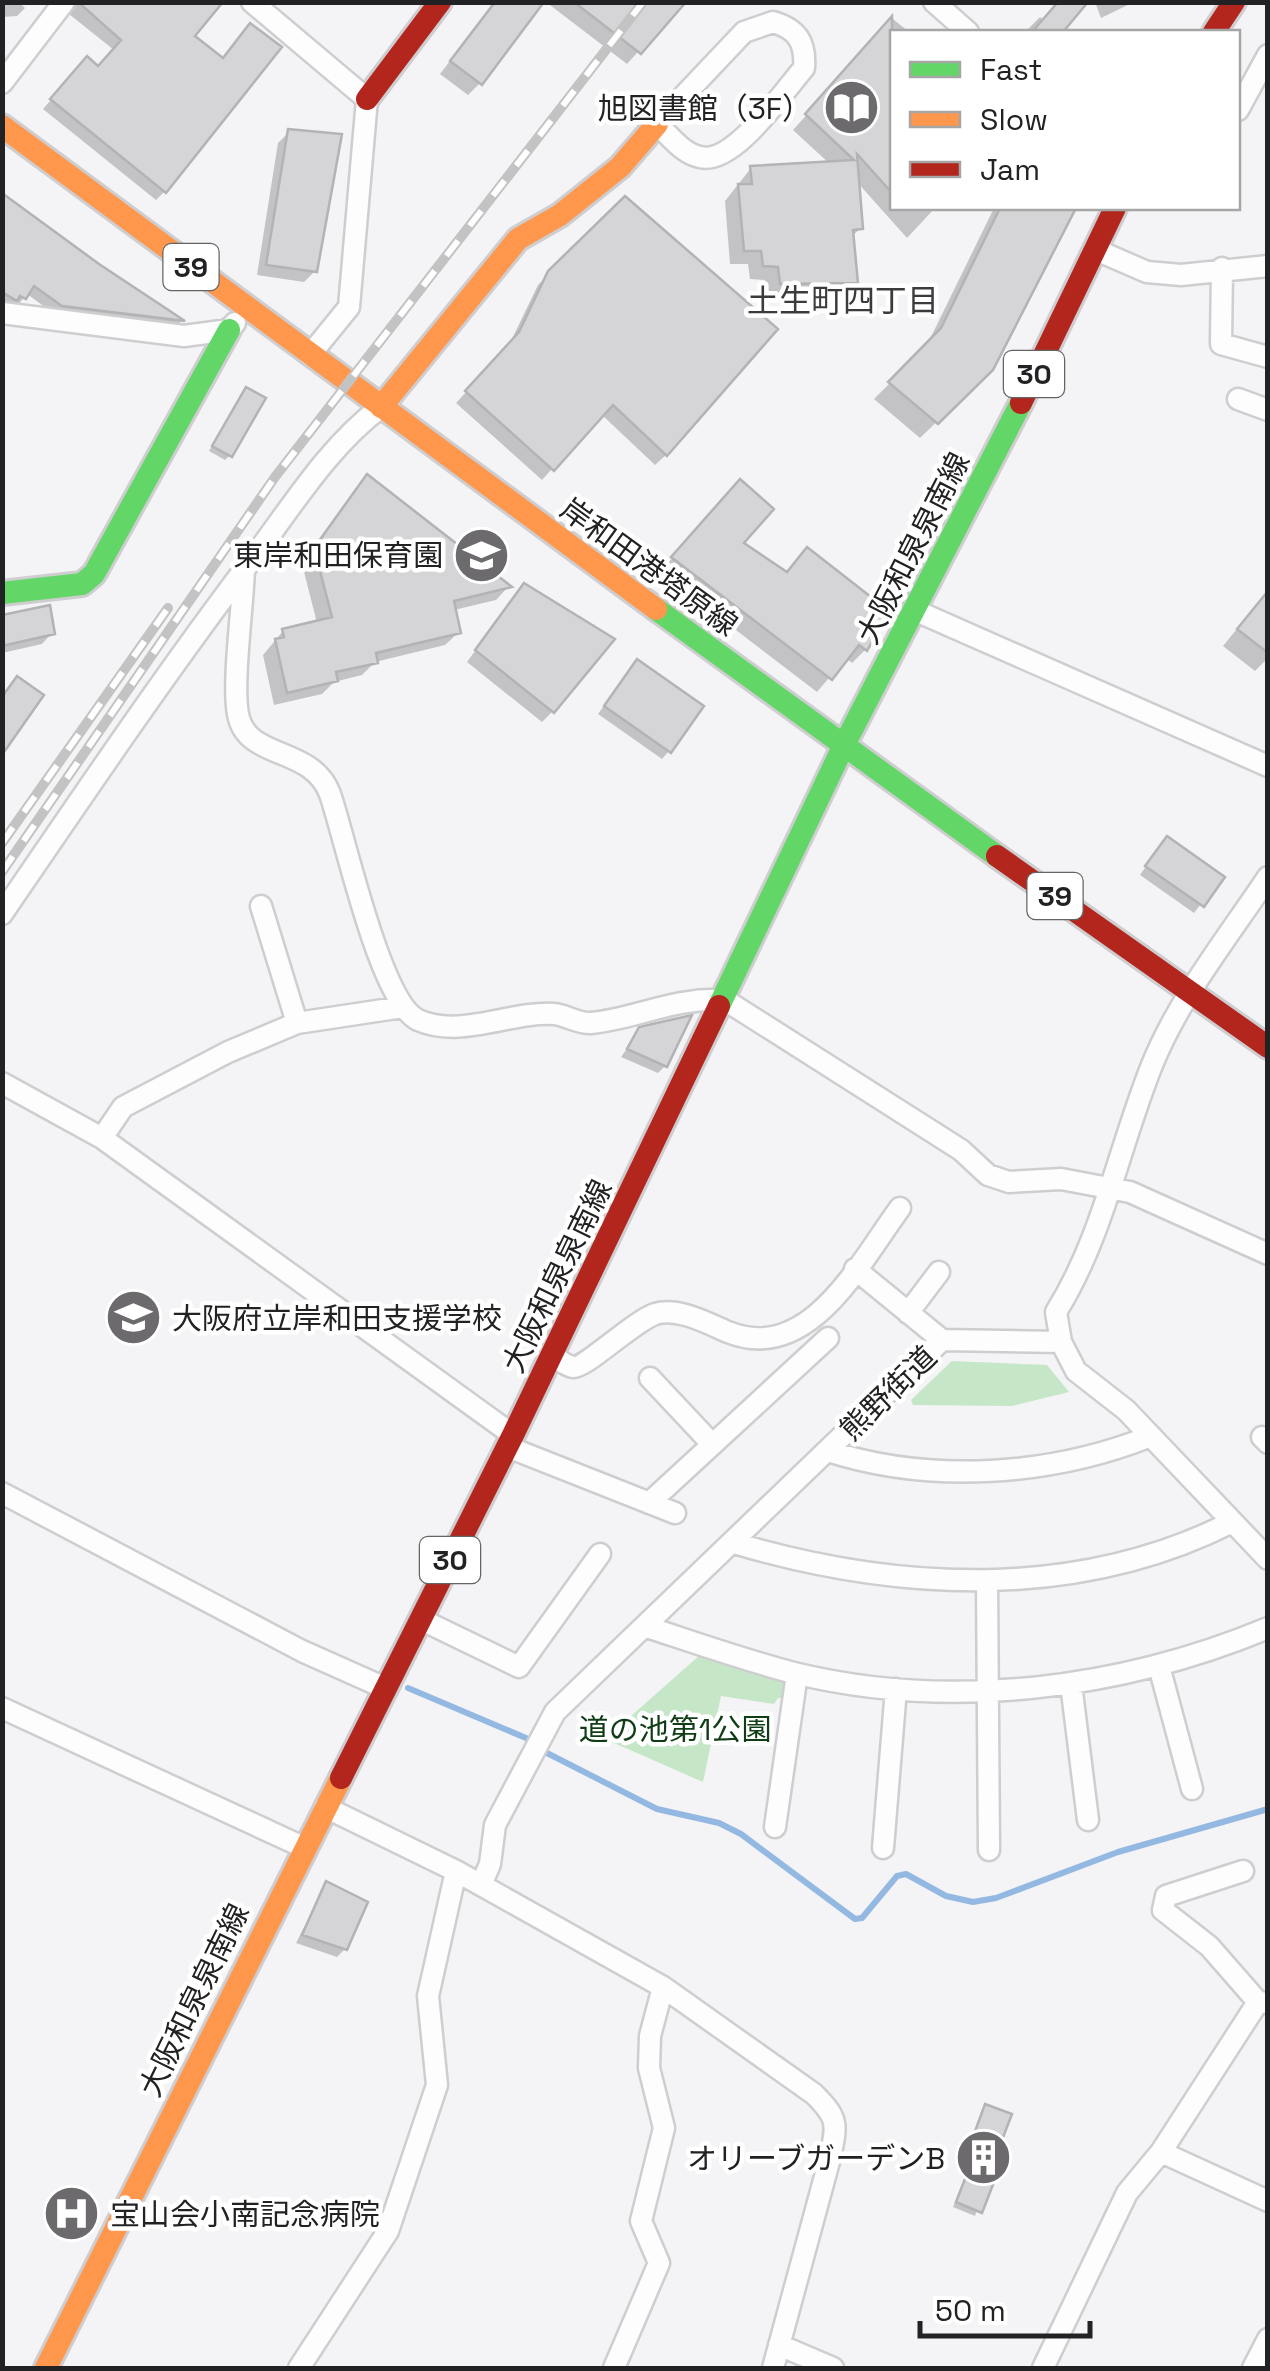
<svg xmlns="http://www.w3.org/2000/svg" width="1270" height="2371" font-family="'Space Grotesk','Noto Sans JP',sans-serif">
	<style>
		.green { fill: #c5e7c7 }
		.shadow { fill: #0003 }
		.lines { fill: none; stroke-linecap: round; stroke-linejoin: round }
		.stream { stroke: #93b8e2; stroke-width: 6 }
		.building { fill: #d5d4d6; stroke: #b3b2b4; stroke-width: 2.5 }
		.street-casing { stroke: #cecdcf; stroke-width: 25 }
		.fast-casing { stroke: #cecdcf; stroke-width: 28 }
		.slow-casing { stroke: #cecdcf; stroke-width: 28 }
		.jam-casing { stroke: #cecdcf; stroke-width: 28 }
		.street { stroke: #fdfdfe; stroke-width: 20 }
		.fast { stroke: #63d668; stroke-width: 22 }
		.slow { stroke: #ff974d; stroke-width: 22 }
		.jam { stroke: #b3261e; stroke-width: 22 }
		.rail-casing { stroke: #c4c3c4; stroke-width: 10 }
		.rail { stroke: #fff; stroke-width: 6; stroke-dasharray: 19; stroke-linecap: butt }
		.labels { text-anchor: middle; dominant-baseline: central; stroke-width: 9; stroke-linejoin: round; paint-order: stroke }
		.shield { fill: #fff; stroke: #646465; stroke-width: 2.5 }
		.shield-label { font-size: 28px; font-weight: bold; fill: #222123 }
		.poi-label { font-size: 30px; fill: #222123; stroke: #fff; text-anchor: end }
		.street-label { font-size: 30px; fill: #222123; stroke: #fff }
		.park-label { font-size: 30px; fill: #103d16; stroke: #fff }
		.neighbourhood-label { font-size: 32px; fill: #3b3a3d; stroke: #fff }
	</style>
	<rect width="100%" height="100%" fill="#f4f3f5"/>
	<path class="green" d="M952,1361L1047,1365L1069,1392L1012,1406L913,1405L911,1400Z
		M700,1655L782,1679L788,1699L778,1698L774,1704L721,1696L703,1782L605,1739Z"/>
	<path class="shadow" d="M2,2H19L25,8L17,16L2,17Z
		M65,2H218L192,36L165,191L156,200L43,109L78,69H98L114,50L69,14Z
		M495,2L480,83L468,95L440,74Z
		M546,2H683L627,64Z
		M1095,2H1134L1101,18Z
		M1081,7L1060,32H1025L1040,17L1044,21Z
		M893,19L909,32H892V208H935L907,238L857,182L861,228L851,237L856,282L842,296L767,297L765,280L750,279L748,264H730L725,201L751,168L830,164L793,130Z
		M289,132L315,271L304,282L257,275L278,143Z
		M625,199L666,455L655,465L601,414L542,480L456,403L509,345L538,285Z
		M994,208H1073L991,369L920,438L874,399L926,347Z
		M2,256L98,266L181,321L175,327L53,313L27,294L17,306L8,307L2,304Z
		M246,390L230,455L225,460L209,451Z
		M367,477L508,587L496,600L454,610L459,632L445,645L375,662L362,675L334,682L322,694L274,705L263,655L283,631L317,623L302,564Z
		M727,496L740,543L786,574L885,612L865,650L852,663L846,658L817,692L660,572Z
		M1268,591V658L1255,671L1223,646Z
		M514,597L552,712L542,722L467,662Z
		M2,618L52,633L42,644L2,653Z
		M630,670L669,751L662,759L598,714Z
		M1159,847L1221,877L1194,913L1140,875Z
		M640,1030L665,1066L658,1073L621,1057Z
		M326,1884L345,1949L337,1957L296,1943Z
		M986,2107L991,2162L975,2216L953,2207L971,2160L964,2158Z"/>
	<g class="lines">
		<path class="stream" d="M408,1688L526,1738
			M545,1752L657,1809L719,1823L741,1834L855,1919L862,1918L897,1876L906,1874L946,1896L973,1902L996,1898L1118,1852L1268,1809"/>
	</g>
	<path class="building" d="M78,2H223L195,36L223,58L250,23L282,47L166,193L50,99L87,56L98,66L121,40Z
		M495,2H544L482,85L450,61Z
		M574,2H686L641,54Z
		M1058,2H1088L1063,32H1032Z
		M892,16V193L857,154L863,229L853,230L858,283L780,284L778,267L763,266L761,251H744L738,184H752L750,166L854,160L805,114Z
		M288,129L342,134L317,272L266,265Z
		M2,193L99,264L185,321L62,306L34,286L26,299L20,296L17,301L2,292Z
		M625,196L778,329L667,456L613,405L554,471L465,391L519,332L548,271Z
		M1000,208H1076L993,370L938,424L888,382L941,328Z
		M246,387L266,398L232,457L212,446Z
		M367,474L512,587L454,601L461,633L376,653L378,663L336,672L338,681L287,693L275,639L284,637L282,629L332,617L314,548Z
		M740,479L774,509L744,543L787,572L807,547L889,611L867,651L859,645L832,680L671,557Z
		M524,583L615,639L554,713L475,650Z
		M1268,591V653L1237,629Z
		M50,605L55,634L2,646V615Z
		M637,659L704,706L671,753L604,706Z
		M17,676L44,695L2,755V697Z
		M1167,836L1225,877L1204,907L1145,866Z
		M692,1015L667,1067L627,1049L639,1027Z
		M326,1881L368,1902L347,1950L302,1935Z
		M985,2104L1012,2114L994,2161L1001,2164L982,2213L956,2202L974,2156L967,2153Z"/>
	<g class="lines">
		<defs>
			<path id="street" d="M252,2L367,99L349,307L310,355
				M934,2L968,32
				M773,22C797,29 806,42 804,68C783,92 733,166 700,157C682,153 670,136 657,124L744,32Z
				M2,83L64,2
				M1238,110L1268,55
				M1094,249L1147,272L1181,275L1268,266
				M1222,268L1221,344L1268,357
				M2,313L184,336L229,330L235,323
				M1238,399L1268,410
				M244,569C243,605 232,683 238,714C246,761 312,745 330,794C345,837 380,1002 418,1020C460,1039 511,1011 554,1014C566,1015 578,1024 591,1023C640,1018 669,998 725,1000L961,1150L988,1175L1009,1182L1061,1179L1130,1192L1268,1254
				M914,610L1268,766
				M1268,877C1228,937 1179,998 1152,1065C1119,1147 1103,1237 1056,1312L1061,1342L1076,1371L1126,1410L1268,1559
				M261,906L297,1023
				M2,914C84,794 165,674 253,558C293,505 328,447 381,407
				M2,1083L102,1138L513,1435
				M102,1138L123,1107L228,1052L297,1023L403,1007
				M855,1269L942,1340
				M908,1313L939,1272
				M552,1356C558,1359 566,1366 573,1367C584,1369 633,1322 655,1314C678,1307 707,1323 728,1332C809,1365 860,1262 900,1208
				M650,1378L712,1444
				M1262,1437L1268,1443
				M508,1447L675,1513
				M828,1451C931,1484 1051,1476 1151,1436
				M2,1493L302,1651L385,1688
				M649,1503L828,1338
				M734,1543C896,1591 1076,1601 1232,1522
				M987,1581L989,1850
				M420,1619L519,1667L600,1554
				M647,1627C696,1643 744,1660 794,1673C950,1711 1121,1689 1268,1628
				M1159,1666L1192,1789
				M1071,1684L1088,1820
				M2,1708L303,1847
				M325,1807L456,1871L663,1987L814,2094C839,2119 837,2124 830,2158L773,2368
				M775,1827L797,1674
				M883,1848L896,1689
				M1243,1871L1166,1896L1163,1910L1209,1946L1258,2002
				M481,1885L490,1864L495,1825L555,1712L942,1340L1061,1342
				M1161,2152L1268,2201
				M779,2345L833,2368
				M299,2368L388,2231L437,2085L428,1996L456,1871
				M614,2368L659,2263L641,2221L664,2128L649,2068L650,2036L663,1987
				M1043,2368L1127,2193L1161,2152L1258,2002L1268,2003
				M1253,2368L1268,2339"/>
			<path id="fast" d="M2,593L82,584L94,574L229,330
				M656,609L997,856
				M719,1006L843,747L1021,403"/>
			<path id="slow" d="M2,126L656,609
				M381,407L518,239L560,215L620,167L657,124
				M46,2368L341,1778"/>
			<path id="jam" d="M1214,32L1234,2
				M367,99L440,2
				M1021,403L1115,208
				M997,856L1268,1047
				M341,1778L513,1435L719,1006"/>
		</defs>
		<use href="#street" class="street-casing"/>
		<use href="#fast" class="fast-casing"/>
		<use href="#slow" class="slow-casing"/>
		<use href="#jam" class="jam-casing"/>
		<use href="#street" class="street"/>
		<use href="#fast" class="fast"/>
		<use href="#slow" class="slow"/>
		<use href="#jam" class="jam"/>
		<defs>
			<path id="rail" d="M2,843L168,608
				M2,872L275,477L643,2"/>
		</defs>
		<use href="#rail" class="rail-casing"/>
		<use href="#rail" class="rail"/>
	</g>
	<defs>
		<symbol id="library-disc" viewBox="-11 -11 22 22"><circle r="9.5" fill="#6c6a6c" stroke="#fff"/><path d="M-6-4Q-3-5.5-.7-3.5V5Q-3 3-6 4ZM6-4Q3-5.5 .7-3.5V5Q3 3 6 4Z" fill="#fff"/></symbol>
		<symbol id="school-disc" viewBox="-11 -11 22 22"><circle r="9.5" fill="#6c6a6c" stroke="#fff"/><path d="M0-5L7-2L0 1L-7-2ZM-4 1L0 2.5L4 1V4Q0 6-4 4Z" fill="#fff"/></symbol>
		<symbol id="building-disc" viewBox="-11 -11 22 22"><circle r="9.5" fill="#6c6a6c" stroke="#fff"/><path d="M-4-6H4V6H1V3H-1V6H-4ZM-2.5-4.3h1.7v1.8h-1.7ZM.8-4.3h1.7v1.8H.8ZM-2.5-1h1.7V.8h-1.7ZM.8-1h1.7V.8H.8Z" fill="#fff"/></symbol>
		<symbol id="hospital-disc" viewBox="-11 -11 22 22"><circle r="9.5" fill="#6c6a6c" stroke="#fff"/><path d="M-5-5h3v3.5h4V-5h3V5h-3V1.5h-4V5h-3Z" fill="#fff"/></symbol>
	</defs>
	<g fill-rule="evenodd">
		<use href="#library-disc" x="820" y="76" width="63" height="63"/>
		<use href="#school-disc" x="450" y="524" width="63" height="63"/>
		<use href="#school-disc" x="102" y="1286" width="63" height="63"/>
		<use href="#building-disc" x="952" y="2126" width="63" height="63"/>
		<use href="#hospital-disc" x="40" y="2182" width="63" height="63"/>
	</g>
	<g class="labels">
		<g class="shield">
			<rect x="163.5" y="244" width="55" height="46" rx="8"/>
			<rect x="1004" y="351" width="60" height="46" rx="8"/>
			<rect x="1027.5" y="873" width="55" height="46" rx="8"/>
			<rect x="420" y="1537" width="60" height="46" rx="8"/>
		</g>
		<g class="shield-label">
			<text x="191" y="267">39</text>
			<text x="1034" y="374">30</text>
			<text x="1055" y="896">39</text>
			<text x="450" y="1560">30</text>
		</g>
		<g class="poi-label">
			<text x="812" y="108">旭図書館（3F）</text>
			<text x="443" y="555">東岸和田保育園</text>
			<text x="172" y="1318" text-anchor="start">大阪府立岸和田支援学校</text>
			<text x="945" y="2158">オリーブガーデンB</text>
			<text x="110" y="2214" text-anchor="start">宝山会小南記念病院</text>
		</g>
		<g class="street-label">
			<text transform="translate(913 548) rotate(-63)">大阪和泉泉南線</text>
			<text transform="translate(649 567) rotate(36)">岸和田港塔原線</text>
			<text transform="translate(557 1276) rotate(-64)">大阪和泉泉南線</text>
			<text transform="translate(888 1393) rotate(-44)">熊野街道</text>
			<text transform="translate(194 2000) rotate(-64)">大阪和泉泉南線</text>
		</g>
		<g class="park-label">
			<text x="675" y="1729">道の池第1公園</text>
		</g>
		<g class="neighbourhood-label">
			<text x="843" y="301">土生町四丁目</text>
		</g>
	</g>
	<rect width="1270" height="2371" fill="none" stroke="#222123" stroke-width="10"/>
	<rect x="890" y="30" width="350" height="180" fill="#ffffff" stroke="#a7a6a7" stroke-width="2.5"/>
	<rect x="910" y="62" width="50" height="15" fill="#63d668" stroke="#a7a6a7" stroke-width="2.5"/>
	<text x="980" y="80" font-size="30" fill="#222123">Fast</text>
	<rect x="910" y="112" width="50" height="15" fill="#ff974d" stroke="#a7a6a7" stroke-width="2.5"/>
	<text x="980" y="130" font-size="30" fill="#222123">Slow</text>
	<rect x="910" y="162" width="50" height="15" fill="#b3261e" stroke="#a7a6a7" stroke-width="2.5"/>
	<text x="980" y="180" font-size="30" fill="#222123">Jam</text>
	<path d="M920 2321v15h170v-15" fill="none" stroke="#222123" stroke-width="5"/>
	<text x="935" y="2321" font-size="30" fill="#222123" stroke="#ffffff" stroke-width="8" paint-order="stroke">50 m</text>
</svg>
